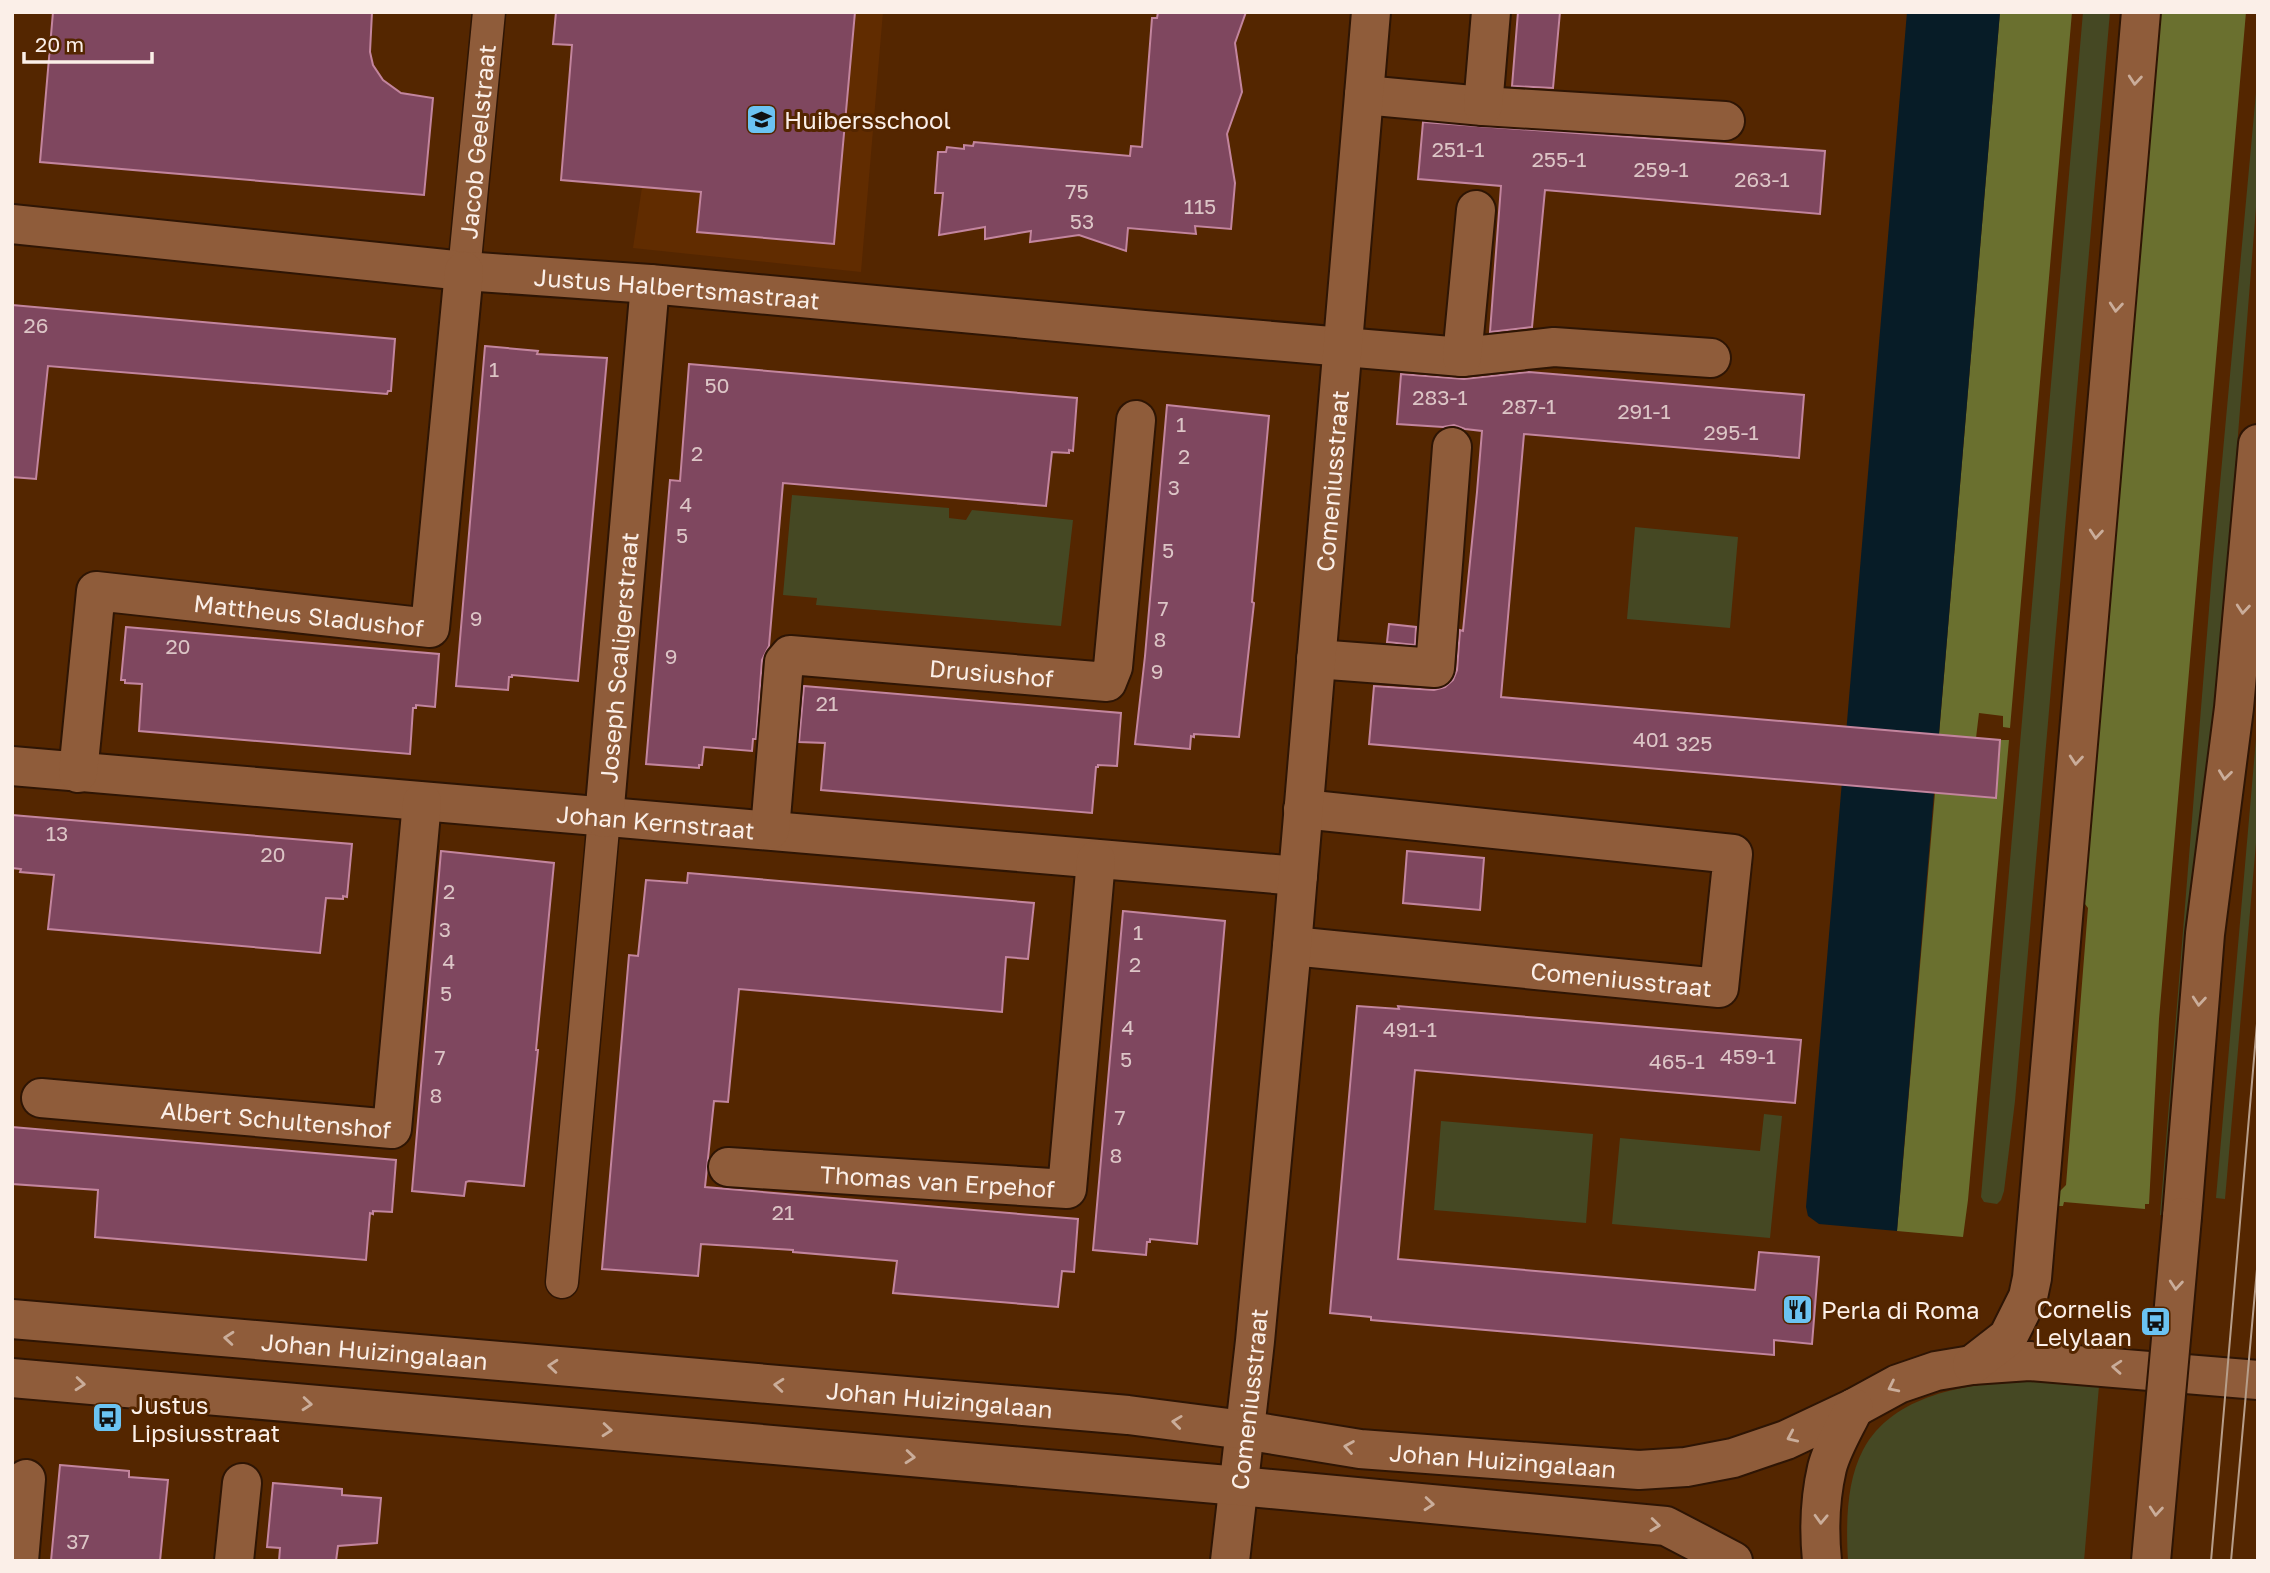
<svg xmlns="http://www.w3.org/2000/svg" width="2270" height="1573" font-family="'Golos Text',sans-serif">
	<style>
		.built { fill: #612c00 }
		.green { fill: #454823 }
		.forest { fill: #6a702f }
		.water { fill: #071c27 }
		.building { fill: #7f475f; stroke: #c3859e; stroke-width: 2 }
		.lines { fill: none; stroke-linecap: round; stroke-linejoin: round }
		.pedestrian-casing { stroke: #2e1504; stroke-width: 35 }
		.minor-casing { stroke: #2e1504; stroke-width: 42 }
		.tertiary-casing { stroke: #2e1504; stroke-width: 42 }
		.secondary-casing { stroke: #2e1504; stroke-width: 42 }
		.pedestrian { stroke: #8f5c3a; stroke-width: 32 }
		.minor { stroke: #8f5c3a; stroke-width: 38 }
		.tertiary { stroke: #8f5c3a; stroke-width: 38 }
		.secondary { stroke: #8f5c3a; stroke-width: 38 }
		.tram { stroke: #b79e8a; stroke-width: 2 }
		.secondary-bridge-casing { stroke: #2e1504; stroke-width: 42; stroke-linecap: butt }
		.secondary-bridge { stroke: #8f5c3a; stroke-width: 38 }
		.oneway { stroke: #caad9a }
		.labels { text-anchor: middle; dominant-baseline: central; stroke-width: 6; stroke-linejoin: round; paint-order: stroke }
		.number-label { font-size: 21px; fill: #dcc5c6 }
		.poi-label { font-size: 24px; fill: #fbefe8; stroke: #542600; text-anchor: start }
		.street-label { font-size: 24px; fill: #fbefe8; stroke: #542600 }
	</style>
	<rect width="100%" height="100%" fill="#542600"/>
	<path class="built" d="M662,12H883L861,272L633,248L642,187L653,51Z"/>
	<path class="green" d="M2083,12H2110L2015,1101L2004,1191L2001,1200L1997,1204L1984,1202L1981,1197Z
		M2258,71V182L2228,561L2169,1216L2160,1215L2213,560Z
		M792,495L949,508V518L966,520L972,510L1073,520L1061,626L816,605L817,598L783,595Z
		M1635,527L1738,537L1730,628L1627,619Z
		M2258,716V820L2225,1199L2216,1198Z
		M1764,1114L1782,1116L1770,1238L1612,1224L1620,1138L1760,1151Z
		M1441,1121L1593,1134L1586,1223L1434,1210Z
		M2023,1381L2099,1386L2084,1561H1848C1846,1526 1846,1482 1863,1450C1893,1394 1966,1384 2023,1381Z"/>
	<path class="forest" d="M2000,12H2072L2010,728L2003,727V716L1979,713L1976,738L1939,735Z
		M2156,12H2246L2159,1019L2149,1204H2145V1209L2064,1202L2063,1206H2052L2054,1197L2066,1185L2088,908L2079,896Z
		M2000,740H2009L1968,1200L1963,1237L1897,1231L1935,793L1995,798Z"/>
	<path class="water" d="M1907,12H2000L1897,1231L1819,1224L1808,1216L1806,1207Z"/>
	<path class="building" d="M53,12H372L370,52L373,65L383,80L401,93L433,98L424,195L40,162Z
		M556,12H855L834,244L697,232L701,192L561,180L572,45L553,44Z
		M1158,12H1246L1235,43L1242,92L1227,134L1235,183L1231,229L1195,226L1196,234L1128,228L1126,251L1079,235L1030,242L1031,231L985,239V227L939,235L943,193H935L938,152H946L947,147L964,149V145L973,146L974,142L1130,156L1131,146L1142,147L1152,18H1157Z
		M1518,12H1560L1553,88L1512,86Z
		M1423,122L1825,151L1820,214L1545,190L1532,327L1490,332L1501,186L1418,179Z
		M12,305L395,339L391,391H388L387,394L48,366L36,479L12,477Z
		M485,346L538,351L537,354L607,358L578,681L512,675V677H509L508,690L456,686Z
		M689,364L1077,398L1073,451L1069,450V453L1052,452L1046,506L783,483L769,646L762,660L756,739H753L752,751L704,747L702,765H699V768L646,764L670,480L680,481Z
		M1529,372L1804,395L1799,458L1524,434L1501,697L2000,740L1996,798L1369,744L1374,686L1434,690L1445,687L1453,680L1457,670L1460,630L1463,631L1477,492L1482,431L1465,429L1454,425L1443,427L1397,424L1401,374L1464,379Z
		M1167,405L1269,416L1252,602L1254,603L1239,737L1194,734V737L1191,736L1190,749L1135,744L1145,656Z
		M1389,624L1416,627L1415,645L1387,642Z
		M126,627L439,654L435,707L416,705V708H413L410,754L139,731L142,684L125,683V680H121Z
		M804,686L1121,713L1117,766L1098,765V767H1096L1092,813L821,790L825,743L799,742Z
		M12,815L352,844L347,897L343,896V899L326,898L320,953L48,929L54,875L20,872L21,869L12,868Z
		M441,851L554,863L536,1050H538L524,1186L469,1181L466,1182L464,1196L412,1191Z
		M1407,851L1484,858L1480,910L1403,903Z
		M688,873L1034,903L1028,959L1006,957L1002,1012L739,989L728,1102L714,1101L705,1187L1078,1219L1074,1272L1062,1271L1058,1307L893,1293L897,1261L793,1252V1250L701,1244L698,1276L602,1269L629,955L638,956L646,880L687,883Z
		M1123,911L1225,921L1197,1244L1150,1239V1242H1147L1146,1255L1093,1250Z
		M1357,1006L1399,1009L1398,1006L1801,1040L1795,1103L1415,1070L1398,1259L1755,1290L1759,1252L1819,1257L1812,1344L1774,1340V1355L1371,1320V1317L1330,1313Z
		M12,1127L396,1160L392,1212L373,1211V1214L370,1213L366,1260L95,1237L98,1190L12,1184Z
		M60,1465L129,1471V1477L168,1480L160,1561H51Z
		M273,1483L342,1489V1495L381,1498L377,1543L338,1546L336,1561H279L280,1548L267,1547Z"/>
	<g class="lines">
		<defs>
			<g id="pedestrian">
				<path id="s1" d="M464,271L489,12"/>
				<path d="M562,1282L604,818"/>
			</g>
			<g id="minor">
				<path d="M1364,95L1483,106L1725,121"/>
				<path d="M1483,106L1491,12"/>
				<path id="s2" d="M12,224L464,271L650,284L1144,330L1462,357L1554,347L1711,358"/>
				<path d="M1462,357L1476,210"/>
				<path d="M1316,659L1435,668L1452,447"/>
				<path id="s3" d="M12,766L1298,876"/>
				<path id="s4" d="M78,773L96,591L430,628L464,271"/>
				<path id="s5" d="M604,818L650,284"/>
				<path id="s6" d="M770,830L784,662L790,655L1107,682L1113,667L1136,420"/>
				<path id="s7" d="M1292,946L1719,988L1733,854L1303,809"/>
				<path id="s8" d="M41,1098L392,1129L422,802"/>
				<path id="s9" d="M728,1167L1067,1189L1096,860"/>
				<path d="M19,1561L26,1479"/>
				<path d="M234,1561L242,1483"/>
			</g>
			<g id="tertiary">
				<path id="s10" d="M1230,1561L1255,1341L1292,946L1371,12"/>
			</g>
			<g id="secondary">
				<path d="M2182,1217L2205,934L2234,708L2258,444"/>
				<path id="s11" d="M12,1319L1128,1415L1244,1430L1360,1449L1639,1470L1686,1467L1733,1458L1786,1440L1854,1408L1898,1384L1936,1371L1972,1365L2029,1361L2258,1380"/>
				<path d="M1972,1365L2008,1337L2028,1297L2032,1278L2141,12"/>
				<path d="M12,1378L1239,1486L1666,1526L1733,1561"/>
				<path d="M1822,1561C1819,1531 1820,1498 1827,1468C1832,1448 1845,1427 1854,1408"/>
			</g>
		</defs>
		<use href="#pedestrian" class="pedestrian-casing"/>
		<use href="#minor" class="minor-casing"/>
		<use href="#tertiary" class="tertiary-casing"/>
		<use href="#secondary" class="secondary-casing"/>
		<use href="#pedestrian" class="pedestrian"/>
		<use href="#minor" class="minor"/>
		<use href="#tertiary" class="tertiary"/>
		<use href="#secondary" class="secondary"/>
		<path class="tram" d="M2211,1561L2258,1012
			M2231,1561L2258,1258"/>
		<defs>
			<path id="secondary-bridge" d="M2151,1561L2182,1217"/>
		</defs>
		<use href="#secondary-bridge" class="secondary-bridge-casing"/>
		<use href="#secondary-bridge" class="secondary-bridge"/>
	</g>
	<defs><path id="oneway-chevron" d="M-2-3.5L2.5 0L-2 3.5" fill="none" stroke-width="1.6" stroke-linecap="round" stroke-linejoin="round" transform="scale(1.75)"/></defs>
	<g class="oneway">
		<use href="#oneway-chevron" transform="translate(2135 80) rotate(95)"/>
		<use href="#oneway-chevron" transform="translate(2116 307) rotate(95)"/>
		<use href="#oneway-chevron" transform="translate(2096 534) rotate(95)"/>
		<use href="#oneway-chevron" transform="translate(2243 609) rotate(95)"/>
		<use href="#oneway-chevron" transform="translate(2076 760) rotate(95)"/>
		<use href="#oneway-chevron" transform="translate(2225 775) rotate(97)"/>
		<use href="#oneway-chevron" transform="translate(2199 1001) rotate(95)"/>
		<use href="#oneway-chevron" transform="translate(2176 1285) rotate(95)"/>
		<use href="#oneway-chevron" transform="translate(229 1338) rotate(-175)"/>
		<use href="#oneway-chevron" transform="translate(553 1366) rotate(-175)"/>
		<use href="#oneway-chevron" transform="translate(2117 1367) rotate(-176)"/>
		<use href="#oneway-chevron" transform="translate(80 1384) rotate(5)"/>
		<use href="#oneway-chevron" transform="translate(779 1385) rotate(-175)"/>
		<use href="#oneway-chevron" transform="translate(1893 1387) rotate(154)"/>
		<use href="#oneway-chevron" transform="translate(307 1404) rotate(5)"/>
		<use href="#oneway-chevron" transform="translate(1177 1422) rotate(-173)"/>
		<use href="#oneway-chevron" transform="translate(607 1430) rotate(5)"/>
		<use href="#oneway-chevron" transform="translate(1792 1437) rotate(156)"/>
		<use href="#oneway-chevron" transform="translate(1349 1447) rotate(-171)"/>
		<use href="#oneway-chevron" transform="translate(910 1457) rotate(5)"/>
		<use href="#oneway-chevron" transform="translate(1429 1504) rotate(5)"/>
		<use href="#oneway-chevron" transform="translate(2156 1511) rotate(95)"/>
		<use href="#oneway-chevron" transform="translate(1821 1519) rotate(92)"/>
		<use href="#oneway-chevron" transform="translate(1655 1525) rotate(6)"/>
	</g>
	<defs>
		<symbol id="school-square" viewBox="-11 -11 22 22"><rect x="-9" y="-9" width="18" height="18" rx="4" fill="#6bc3f2" stroke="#542600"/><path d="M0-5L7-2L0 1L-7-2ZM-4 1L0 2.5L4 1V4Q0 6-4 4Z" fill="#111"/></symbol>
		<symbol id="restaurant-square" viewBox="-11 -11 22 22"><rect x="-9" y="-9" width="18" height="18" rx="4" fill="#6bc3f2" stroke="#542600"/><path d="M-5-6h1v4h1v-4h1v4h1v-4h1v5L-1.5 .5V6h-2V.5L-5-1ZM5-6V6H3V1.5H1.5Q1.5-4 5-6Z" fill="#111"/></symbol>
		<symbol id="bus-square" viewBox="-11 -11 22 22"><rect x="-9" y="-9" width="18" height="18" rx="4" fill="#6bc3f2" stroke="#542600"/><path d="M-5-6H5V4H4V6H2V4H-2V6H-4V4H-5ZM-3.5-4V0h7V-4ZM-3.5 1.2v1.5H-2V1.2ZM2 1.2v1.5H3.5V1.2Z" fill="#111"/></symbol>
	</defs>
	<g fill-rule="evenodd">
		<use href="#school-square" x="744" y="102" width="35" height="35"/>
		<use href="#restaurant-square" x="1780" y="1292" width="35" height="35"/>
		<use href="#bus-square" x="2138" y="1304" width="35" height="35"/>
		<use href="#bus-square" x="90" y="1400" width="35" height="35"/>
	</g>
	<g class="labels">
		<g class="number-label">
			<text x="1458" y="149">251-1</text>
			<text x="1559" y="159">255-1</text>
			<text x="1661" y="169">259-1</text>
			<text x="1762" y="179">263-1</text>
			<text x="1077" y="191">75</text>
			<text x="1200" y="206">115</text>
			<text x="1082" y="221">53</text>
			<text x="36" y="325">26</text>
			<text x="494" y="369">1</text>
			<text x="717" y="385">50</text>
			<text x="1440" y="397">283-1</text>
			<text x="1529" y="406">287-1</text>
			<text x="1644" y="411">291-1</text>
			<text x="1181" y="424">1</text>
			<text x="1731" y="432">295-1</text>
			<text x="697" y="453">2</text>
			<text x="1184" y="456">2</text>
			<text x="1174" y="487">3</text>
			<text x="686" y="504">4</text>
			<text x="682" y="535">5</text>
			<text x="1168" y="550">5</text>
			<text x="1163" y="608">7</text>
			<text x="476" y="618">9</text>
			<text x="1160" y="639">8</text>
			<text x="178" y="646">20</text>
			<text x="671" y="656">9</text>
			<text x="1157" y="671">9</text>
			<text x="827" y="703">21</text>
			<text x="1651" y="739">401</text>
			<text x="1694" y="743">325</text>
			<text x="57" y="833">13</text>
			<text x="273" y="854">20</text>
			<text x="449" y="891">2</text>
			<text x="445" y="929">3</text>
			<text x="1138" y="932">1</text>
			<text x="449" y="961">4</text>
			<text x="1135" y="964">2</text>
			<text x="446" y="993">5</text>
			<text x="1128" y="1027">4</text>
			<text x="1410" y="1029">491-1</text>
			<text x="1748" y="1056">459-1</text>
			<text x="440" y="1057">7</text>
			<text x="1126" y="1059">5</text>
			<text x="1677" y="1061">465-1</text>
			<text x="436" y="1095">8</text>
			<text x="1120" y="1117">7</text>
			<text x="1116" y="1155">8</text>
			<text x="783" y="1212">21</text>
			<text x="78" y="1541">37</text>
		</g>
		<g class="poi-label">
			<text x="784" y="119">Huibersschool</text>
			<text x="2132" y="1308" text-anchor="end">Cornelis<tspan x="2132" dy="28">Lelylaan</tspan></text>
			<text x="1821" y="1309">Perla di Roma</text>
			<text x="131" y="1404">Justus<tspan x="131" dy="28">Lipsiusstraat</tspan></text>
		</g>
		<g class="street-label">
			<text stroke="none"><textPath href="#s1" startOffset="130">Jacob Geelstraat</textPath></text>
			<text stroke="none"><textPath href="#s2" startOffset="668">Justus Halbertsmastraat</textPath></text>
			<text stroke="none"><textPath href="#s10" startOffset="1085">Comeniusstraat</textPath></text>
			<text stroke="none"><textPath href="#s4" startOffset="397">Mattheus Sladushof</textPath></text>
			<text stroke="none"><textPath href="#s5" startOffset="161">Joseph Scaligerstraat</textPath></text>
			<text stroke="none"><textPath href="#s6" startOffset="380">Drusiushof</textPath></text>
			<text stroke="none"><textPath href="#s3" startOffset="646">Johan Kernstraat</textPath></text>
			<text stroke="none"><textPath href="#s7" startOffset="331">Comeniusstraat</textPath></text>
			<text stroke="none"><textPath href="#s8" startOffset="236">Albert Schultenshof</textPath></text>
			<text stroke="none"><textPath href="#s9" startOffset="210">Thomas van Erpehof</textPath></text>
			<text stroke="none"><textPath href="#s11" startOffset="364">Johan Huizingalaan</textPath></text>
			<text stroke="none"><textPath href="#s11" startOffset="931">Johan Huizingalaan</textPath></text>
			<text stroke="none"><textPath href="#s10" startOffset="163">Comeniusstraat</textPath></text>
			<text stroke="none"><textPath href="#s11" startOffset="1498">Johan Huizingalaan</textPath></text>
		</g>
	</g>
	<rect width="2270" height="1573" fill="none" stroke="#fbefe8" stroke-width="28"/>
	<path d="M24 52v10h128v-10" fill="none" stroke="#fbefe8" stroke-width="3.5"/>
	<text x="35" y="52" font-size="21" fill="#fbefe8" stroke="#542600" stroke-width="5" paint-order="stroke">20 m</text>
</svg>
